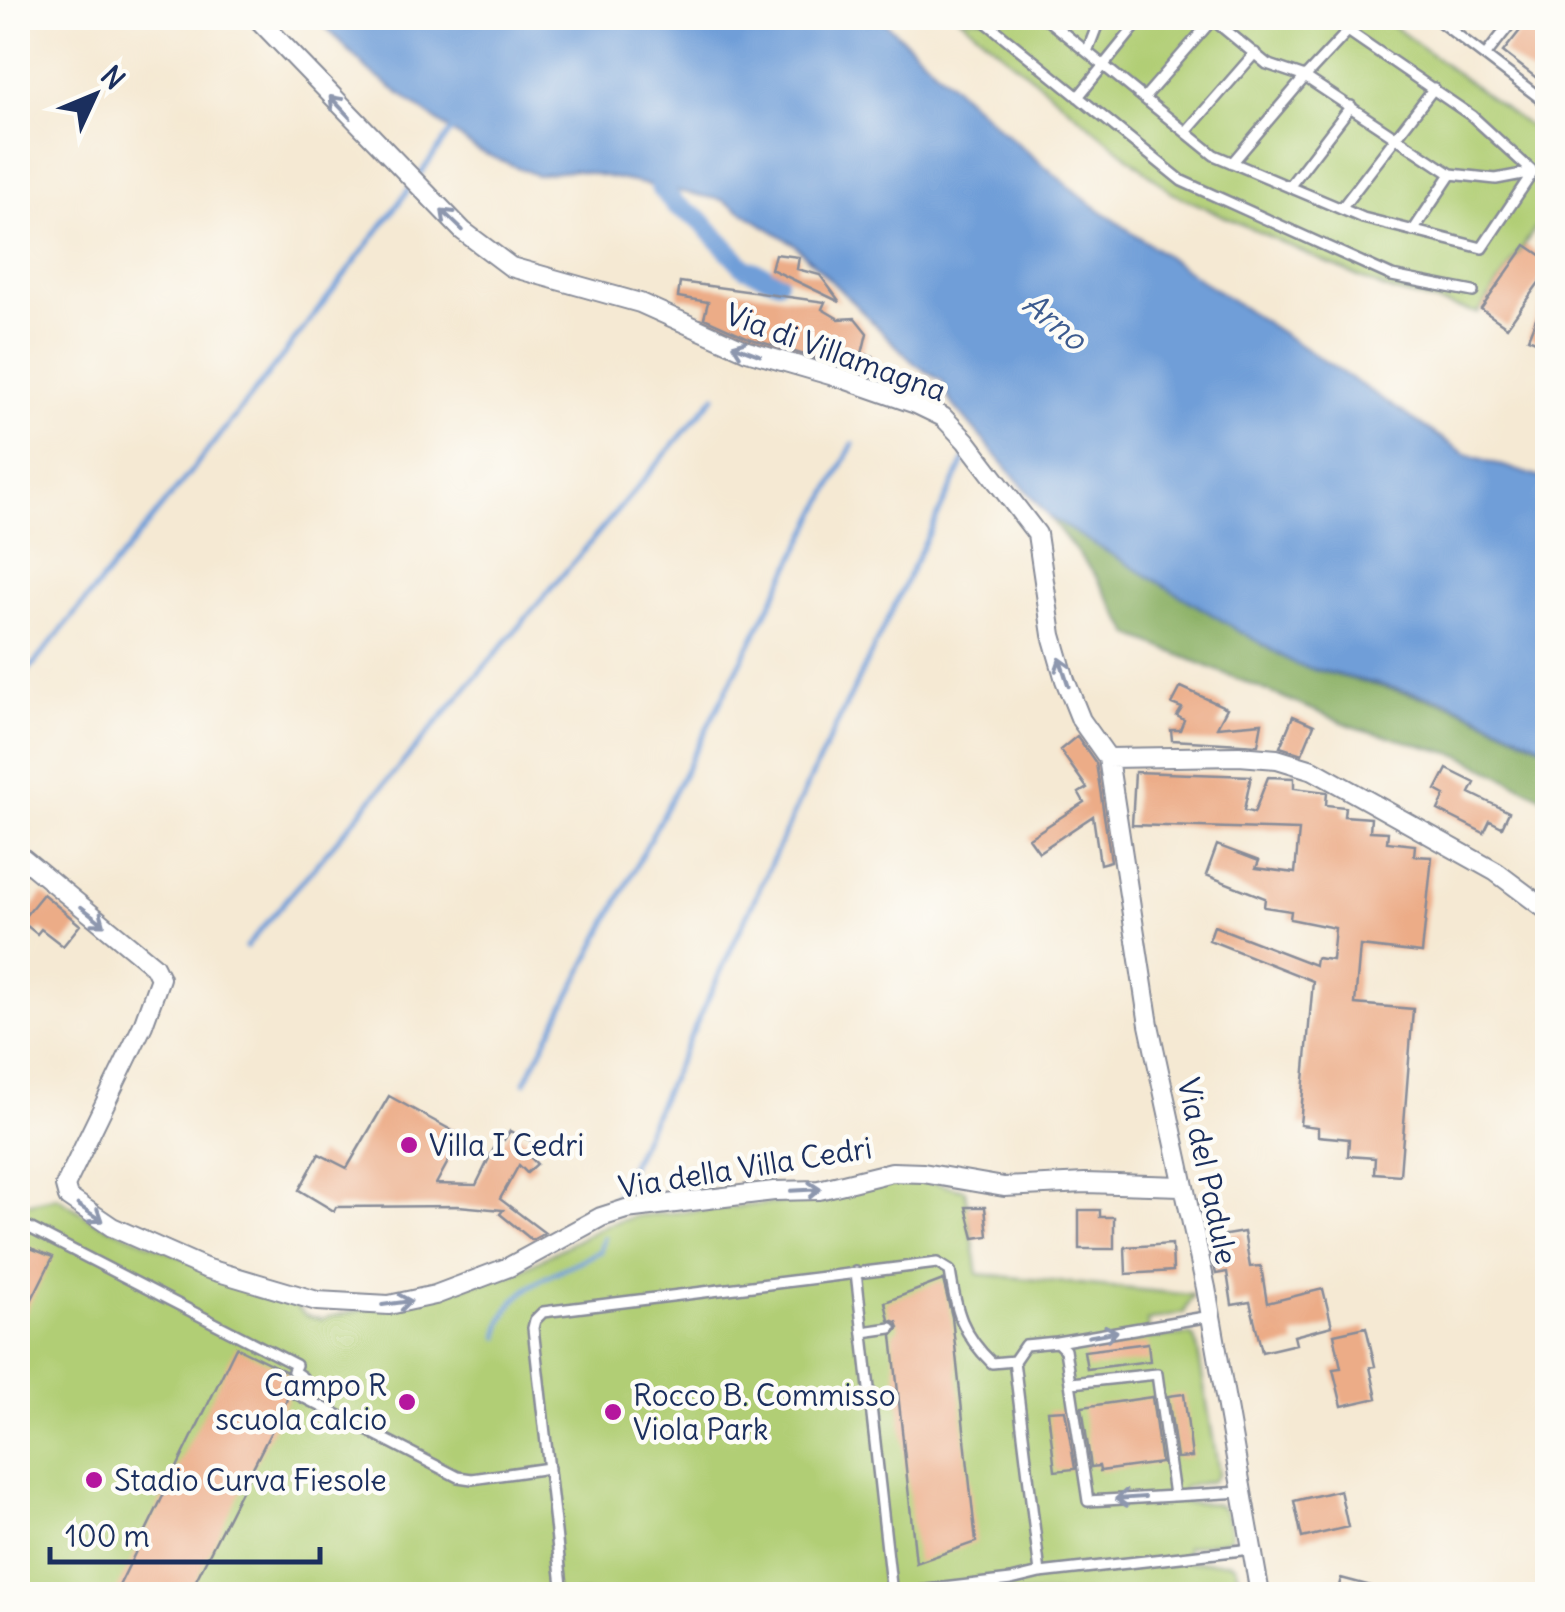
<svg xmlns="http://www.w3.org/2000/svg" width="1565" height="1612" font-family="Delius,sans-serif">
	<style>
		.green { fill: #b1ce75; stroke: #667e6a; stroke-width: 2.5 }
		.forest { fill: #8cb166; stroke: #547062; stroke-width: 2.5 }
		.water { fill: #6f9ed8; stroke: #45669b; stroke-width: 2.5 }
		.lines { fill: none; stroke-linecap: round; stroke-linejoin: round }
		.stream { stroke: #6f9ed8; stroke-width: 5 }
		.canal { stroke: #6f9ed8; stroke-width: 20 }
		.building { fill: #ecac87 }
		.lane-casing { stroke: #888c98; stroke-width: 14 }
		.street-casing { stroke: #888c98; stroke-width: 22 }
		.lane { stroke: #fff; stroke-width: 9 }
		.street { stroke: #fff; stroke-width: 18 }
		.oneway { stroke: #8d97ae }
		.poi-dot { fill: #b5179e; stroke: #fdfcf7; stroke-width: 4 }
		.labels { text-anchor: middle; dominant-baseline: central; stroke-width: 9; stroke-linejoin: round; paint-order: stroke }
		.street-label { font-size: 30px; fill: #1b2f5e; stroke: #fdfcf7 }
		.poi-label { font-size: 30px; fill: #1b2f5e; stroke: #fdfcf7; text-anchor: start }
		.water-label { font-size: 32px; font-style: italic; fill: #3d5b8f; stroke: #fdfcf7 }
	</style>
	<rect width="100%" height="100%" fill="#fdfcf7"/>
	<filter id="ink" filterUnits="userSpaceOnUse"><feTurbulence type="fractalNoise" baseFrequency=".01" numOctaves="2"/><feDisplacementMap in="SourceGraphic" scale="20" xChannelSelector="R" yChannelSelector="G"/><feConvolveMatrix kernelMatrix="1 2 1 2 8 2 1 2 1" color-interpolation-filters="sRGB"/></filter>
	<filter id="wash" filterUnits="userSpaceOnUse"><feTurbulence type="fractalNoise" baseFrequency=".0048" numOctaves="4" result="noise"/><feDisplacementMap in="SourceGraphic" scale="40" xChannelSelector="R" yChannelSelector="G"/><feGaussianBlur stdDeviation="2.25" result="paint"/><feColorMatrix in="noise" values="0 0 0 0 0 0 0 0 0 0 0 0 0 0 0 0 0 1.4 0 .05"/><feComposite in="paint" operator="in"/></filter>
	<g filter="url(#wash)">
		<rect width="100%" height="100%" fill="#f5e9d3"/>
		<path class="green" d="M960,18H1382L1547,140V211L1478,313L1385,289L1172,193Z
			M895,1181L932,1182L965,1190L978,1274L1193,1295L1184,1313L1147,1321L1151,1338L1189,1335L1195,1338L1198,1351L1219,1473L1213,1481L1183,1487L1184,1503C1219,1504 1226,1497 1231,1535L1227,1540L1186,1547L1188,1562H1228L1235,1565L1240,1582L1154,1594H18V1199L26,1204L57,1197L96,1222L289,1300L305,1315L321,1319L513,1274L606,1225L637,1216L811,1200Z"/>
		<path class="forest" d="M1049,517L1297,665L1452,705L1547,749V799L1462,756L1357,728L1131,635L1095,575Z"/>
		<path class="water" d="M317,18H880L1000,129L1084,199L1199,279L1466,454L1547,480V748L1448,701L1297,665L1049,517L950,401L943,382L915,364L794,244L723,200L574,170L536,175L478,151L369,71Z"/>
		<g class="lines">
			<path class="stream" d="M18,683C168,501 317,319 454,127
				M246,947L715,396
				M525,1082L853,444
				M612,1205L805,790L966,457
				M499,1337C503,1285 561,1273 600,1251L604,1238"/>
			<path class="canal" d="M660,187L676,205L700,220L745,268L777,280"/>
		</g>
		<g id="blocks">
			<path class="building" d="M1530,18H1548V87L1503,52Z
				M1526,245L1548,260V270L1507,327L1481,309Z
				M775,254L799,257L797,269L820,275L840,302L771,269Z
				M680,282L825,302L822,309L839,319L855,318L867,333L862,354L873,356L868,374L751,339L704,318L708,302L678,297Z
				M1547,291H1548V346L1528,338Z
				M1181,687L1227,708L1217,727L1262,723L1258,745L1172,740L1171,730H1180L1184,720L1177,716L1182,708L1172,704Z
				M1293,716L1314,725L1302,754L1280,747Z
				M1077,736L1096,763L1111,861L1100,864L1093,816L1039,852L1029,838L1084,802L1079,793L1087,788L1060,750Z
				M1447,769L1475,783L1470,793L1509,812L1502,827L1490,821L1484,833L1438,810L1445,795L1436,790Z
				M1135,772L1251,776L1244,810L1254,813L1268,777L1294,778V788L1327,792L1326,805L1345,807L1344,816L1371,818L1370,831L1388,832L1387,842L1415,845L1414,856L1432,857L1422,953L1360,946L1355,1004L1413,1009L1400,1175L1374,1173L1375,1158L1348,1156L1349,1139L1318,1136V1127L1300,1125L1313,981L1209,940L1214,926L1315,965L1316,958L1332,960L1335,928L1290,919L1291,911L1264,907L1265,898L1206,875L1217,845L1259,861L1256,868L1295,873L1299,830L1132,825Z
				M43,894L80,925L63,946L41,929L37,934L21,921Z
				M389,1096L462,1136L436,1184L476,1185L499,1138L504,1140L510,1131L538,1144L530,1157L537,1164L527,1173L519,1165L500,1199L545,1233L532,1240L500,1214L503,1210L458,1206L336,1207L334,1211L299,1190L319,1154L347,1168Z
				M966,1207H985L988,1236L974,1238Z
				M1079,1210H1100V1217H1114V1249H1079Z
				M1244,1232L1250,1267L1261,1266L1267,1303L1323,1289L1332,1326L1294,1336L1296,1344L1262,1352L1250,1302L1232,1305L1227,1272L1216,1274L1208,1238Z
				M18,1243L53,1257L18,1327Z
				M1172,1244L1173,1271L1126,1274L1125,1247Z
				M943,1280L952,1317L976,1542L916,1563L892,1336L899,1328L897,1322L889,1320L885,1302Z
				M1366,1327L1375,1366L1370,1367L1377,1398L1342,1406L1333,1369L1341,1368L1334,1334Z
				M1148,1343L1150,1361L1087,1369L1084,1351Z
				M236,1347L285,1371L292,1380L286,1402L189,1594H115Z
				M1184,1394L1192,1457L1177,1458L1168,1396Z
				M1152,1397L1161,1463L1100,1471L1099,1466L1091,1467L1082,1407Z
				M1065,1410L1075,1469L1055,1471L1048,1411Z
				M1340,1490L1348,1527L1302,1538L1294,1501Z
				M1341,1578L1386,1590L1385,1594H1337Z"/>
		</g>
	</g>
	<g filter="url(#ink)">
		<use href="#blocks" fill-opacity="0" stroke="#888c98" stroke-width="2.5"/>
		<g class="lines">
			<defs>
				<path id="lane" d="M981,18L1182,181L1392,276L1473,292
					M1045,18L1214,155L1363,218L1482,248L1533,172L1472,116L1348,31L1305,77L1267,64L1211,18
					M1435,18L1548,104
					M1087,52L1100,18
					M1485,56L1515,18
					M1078,97L1142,18
					M1144,98L1213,19
					M1186,132L1255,53
					M1232,163L1305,77L1451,174L1496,179L1533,172
					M1289,187L1351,106
					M1341,209L1434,88
					M1413,231L1451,174
					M18,1222L296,1365L293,1371L302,1377L295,1393L458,1477L472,1479L549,1468
					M856,1272L892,1594
					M863,1332L891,1328
					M1057,1342L1211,1316
					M1014,1361L1025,1345L1057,1342L1065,1350L1088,1501L1242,1492
					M1071,1383L1157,1374L1174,1495
					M563,1594L533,1328L535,1320L543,1312L937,1263L950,1271C956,1311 962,1334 992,1363L1014,1361L1040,1573L1251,1549
					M892,1594L1011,1580L1040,1573"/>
				<path id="street" d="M257,18L463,231L511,267L640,303L747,351L844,379L916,404L943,417L966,441L1037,534L1052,635L1065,680L1081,720L1108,758L1149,1025L1206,1288L1260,1594
					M1108,758L1239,756L1277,759L1313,770L1496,872L1548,911
					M18,854L154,966L160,978L143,1025L65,1186L68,1197L112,1227L205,1268L317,1301L389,1305L435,1295L509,1267L601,1217L626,1209L774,1191L819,1190L892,1172L923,1173L1004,1187L1085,1183L1181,1186"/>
			</defs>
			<use href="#lane" class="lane-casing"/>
			<use href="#street" class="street-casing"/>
			<use href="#lane" class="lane"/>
			<use href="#street" class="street"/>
		</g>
		<defs><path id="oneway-shaft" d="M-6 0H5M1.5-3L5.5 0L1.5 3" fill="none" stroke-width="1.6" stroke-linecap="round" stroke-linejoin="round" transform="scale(2.5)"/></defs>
		<g class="oneway">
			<use href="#oneway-shaft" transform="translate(340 107) rotate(-133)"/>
			<use href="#oneway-shaft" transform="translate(452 220) rotate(-136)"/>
			<use href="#oneway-shaft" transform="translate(746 350) rotate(-159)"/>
			<use href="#oneway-shaft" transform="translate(1064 672) rotate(-108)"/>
			<use href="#oneway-shaft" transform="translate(93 916) rotate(38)"/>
			<use href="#oneway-shaft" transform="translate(806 1190) rotate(-3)"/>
			<use href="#oneway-shaft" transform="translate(90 1213) rotate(34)"/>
			<use href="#oneway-shaft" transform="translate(397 1303) rotate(-8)"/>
			<use href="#oneway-shaft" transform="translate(1103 1334) rotate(-10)"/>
			<use href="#oneway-shaft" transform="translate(1130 1498) rotate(176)"/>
		</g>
	</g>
	<g class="poi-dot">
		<circle cx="409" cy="1145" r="10"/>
		<circle cx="407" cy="1402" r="10"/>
		<circle cx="613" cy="1412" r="10"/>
		<circle cx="94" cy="1480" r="10"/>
	</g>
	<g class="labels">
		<g class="street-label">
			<text transform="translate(836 352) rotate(20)">Via di Villamagna</text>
			<text transform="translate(745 1167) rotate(-9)">Via della Villa Cedri</text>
			<text transform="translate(1208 1171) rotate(78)">Via del Padule</text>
		</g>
		<g class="poi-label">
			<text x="429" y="1145">Villa I Cedri</text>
			<text x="387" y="1385" text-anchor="end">Campo R<tspan x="387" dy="34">scuola calcio</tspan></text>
			<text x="633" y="1395">Rocco B. Commisso<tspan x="633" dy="34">Viola Park</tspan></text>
			<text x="114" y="1480">Stadio Curva Fiesole</text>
		</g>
		<g class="water-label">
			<text transform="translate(1055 321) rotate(39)">Arno</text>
		</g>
	</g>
	<rect width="1565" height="1612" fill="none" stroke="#fdfcf7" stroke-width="60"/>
	<g transform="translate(95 95) rotate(46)" stroke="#fdfcf7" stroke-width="8" paint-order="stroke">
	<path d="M0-8L18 38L0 25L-18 38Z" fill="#1b2f5e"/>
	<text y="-15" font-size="28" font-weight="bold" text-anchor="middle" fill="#1b2f5e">N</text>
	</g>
	<path d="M50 1547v15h270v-15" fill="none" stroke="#1b2f5e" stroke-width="5"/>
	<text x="65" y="1547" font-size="30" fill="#1b2f5e" stroke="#fdfcf7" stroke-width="8" paint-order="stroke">100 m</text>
</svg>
